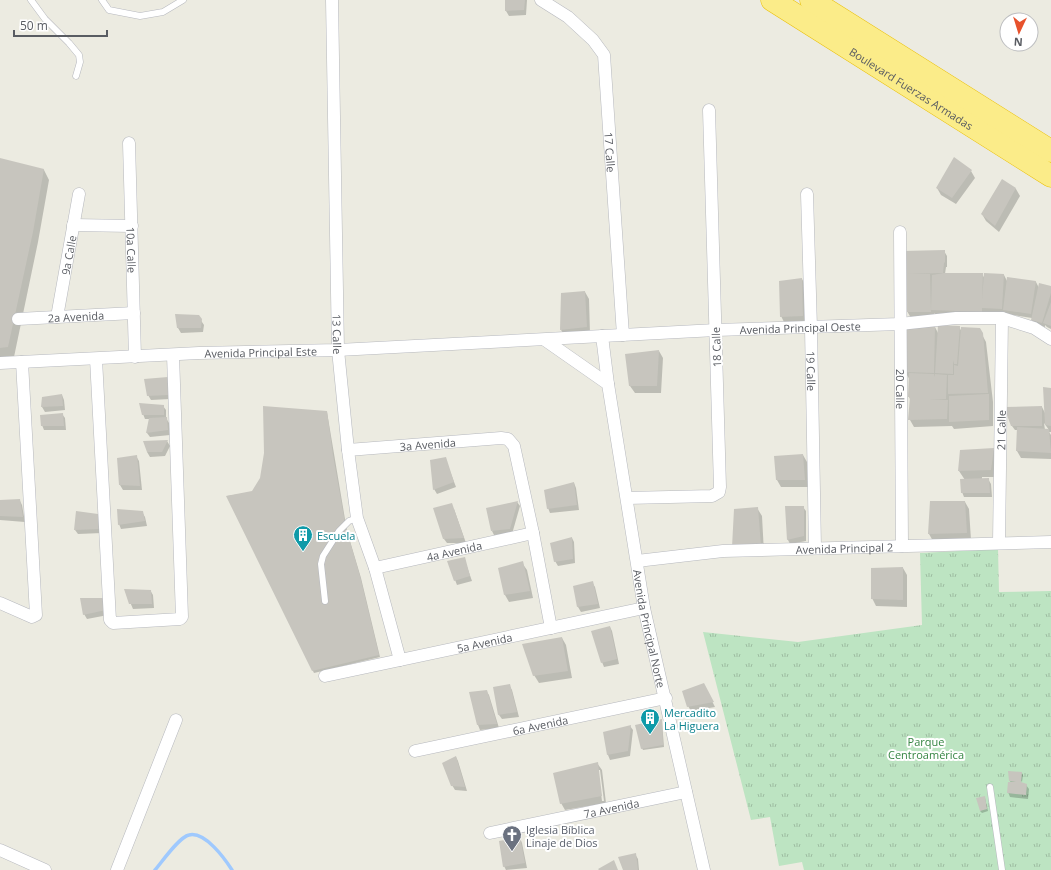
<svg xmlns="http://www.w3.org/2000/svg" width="1051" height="870" font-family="'Open Sans',sans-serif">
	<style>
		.park { fill: url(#park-tufts) }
		.shadow { fill: #0003; fill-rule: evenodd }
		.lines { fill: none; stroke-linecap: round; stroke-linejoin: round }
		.stream { stroke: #9fc9fe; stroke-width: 3.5 }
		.building { fill: #c7c5be }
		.lane-casing { stroke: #b6b8be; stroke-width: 7 }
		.street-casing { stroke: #b6b8be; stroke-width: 13 }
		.highway-casing { stroke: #eabe03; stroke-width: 23 }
		.lane { stroke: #fff; stroke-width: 6 }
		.street { stroke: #fff; stroke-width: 12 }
		.highway { stroke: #fbec89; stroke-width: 22 }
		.labels { text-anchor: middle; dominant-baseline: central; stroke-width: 4; stroke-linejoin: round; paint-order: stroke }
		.street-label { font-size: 11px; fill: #595c62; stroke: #fff }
		.culture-label { font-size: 11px; fill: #0d838f; stroke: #fff; text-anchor: start }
		.park-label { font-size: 11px; fill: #368543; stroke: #fff }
		.worship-label { font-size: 11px; fill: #5b616d; stroke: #fff; text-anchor: start }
	</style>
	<defs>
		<pattern id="park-tufts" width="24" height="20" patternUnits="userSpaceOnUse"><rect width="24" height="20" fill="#bde4c2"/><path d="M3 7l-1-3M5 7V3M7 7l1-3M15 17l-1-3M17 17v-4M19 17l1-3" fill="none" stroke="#9dbca1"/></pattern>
	</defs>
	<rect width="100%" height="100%" fill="#ecebe1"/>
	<path class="park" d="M998,549L999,592L1051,591V870H804L802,862L779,866L770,817L751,820L703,632L798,642L922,625L920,553Z"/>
	<path class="shadow" d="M506,0H527L526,15L509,16L506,11Z
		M0,159L44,170L49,180L38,242L14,357L0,358Z
		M971,171L975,178L956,204L941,195L937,188Z
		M1002,181L1016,189L1020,196L999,232L986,221L982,214Z
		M944,251L947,256V267H946L945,274H982L985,279L1004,275L1007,281L1036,282L1039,288L1051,287V329L1047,327L1045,325V327L1034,324L1032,320V318L1006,314L937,317L934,313V319L911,318L907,311L905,274Z
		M802,279L806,286V323L785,324L781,316Z
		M585,292L589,299L590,334L566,337L561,330Z
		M176,315L198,316L204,325L203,332L181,333L178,328Z
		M935,327L938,333L959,327L962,332L979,329L986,342L993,402V426L954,429L952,426L914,427L910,420L911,401L909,397L910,380L905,372Z
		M659,351L663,358L661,393H635L630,386Z
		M170,383V399L151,400L148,395Z
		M1051,389V432H1049L1051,435V459L1021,458L1017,451L1018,430H1015L1012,426L1042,407L1045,413ZM1044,423L1049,430H1045Z
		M62,395L64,400L65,410L45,412L42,407L43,398Z
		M163,406L166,410V418L169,423L170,435L150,437L147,433L150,419H145L143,414Z
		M327,412L347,531L361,578L380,657L314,673L227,496L253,492L261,478Z
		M62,414L65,418L66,430H44L42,425Z
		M167,441L170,446L165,456L150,457L147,452Z
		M993,449L997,456L994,477H982V479H988L991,484L992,497H964L962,492L965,480L959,471Z
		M803,455L807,462L809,487H781L777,480L775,457Z
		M136,456L139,461L142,490H123L120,485L118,459Z
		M445,458L456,487L437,494L434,489Z
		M574,483L576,488L579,510L550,513L548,508Z
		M0,501H20L22,505L25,522L0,520Z
		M517,502L520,506L512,534L494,535L492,531Z
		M965,502L969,509L971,540L933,541L929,534Z
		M786,507H803L806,511V541L790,544L788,540Z
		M757,508L762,516L764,553L737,554Z
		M454,509L466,543H447L444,539Z
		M142,512L145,517L147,526L121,529L119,524Z
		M97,515L102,533L78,534L75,530Z
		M572,538L574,542L575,563L558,566L555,561Z
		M464,558L472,581L457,585L448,562Z
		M522,563L527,570L533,598L509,602L505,595L499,569Z
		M903,568L907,575V607L876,606L872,598Z
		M592,582L595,587L600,608L581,612L578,607L574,587Z
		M125,590H150L153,595L154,608L133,609Z
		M105,599L108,615L87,619L84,614Z
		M610,627L612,631L619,664L604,667L602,662Z
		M562,638L566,645L572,678L539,683L534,675Z
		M509,685L512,690L519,717L502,719L499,715Z
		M706,689L715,707L691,711L688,706Z
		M486,691L489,695L499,728L480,730L478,725L470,693Z
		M662,722L664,747L643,750L642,748Z
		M630,726L633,730L630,756L610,760L608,755L605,733Z
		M456,757L458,761L467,791L455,790L452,785Z
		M597,763L602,770L606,803L565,810L561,803ZM598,770H600L604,801H602Z
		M1022,773L1023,775L1022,782L1019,778L1020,784L1026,785L1029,789L1028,799L1010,797L1008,792L1011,783L1010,781Z
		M985,798L988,811L982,813L980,811Z
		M520,838L522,843L527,868L506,870L504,866Z
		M635,854L638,859L639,870H624Z"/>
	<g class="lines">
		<path class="stream" d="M155,870C162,862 179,837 189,835C205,831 225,859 232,870"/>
	</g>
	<path class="building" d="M505,0H525L524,10L505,11Z
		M954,157L972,170L952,198L936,188Z
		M0,158L44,169L33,232L8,347L0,348Z
		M1002,179L1016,188L995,226L981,214Z
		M945,250V262L944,263L943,273L908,274H930L931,312H906L902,251Z
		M944,273H983L982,300L984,273L1004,274L1002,309L982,308V312L931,310L932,275Z
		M1007,277L1036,281L1031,314L1003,310Z
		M802,278L803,316L780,317L779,281Z
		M1039,283L1051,286V293L1042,323L1031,320Z
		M585,291L587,327L560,330L561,293Z
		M1051,302V326L1043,323Z
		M175,314L199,315L202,319L201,328H177Z
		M938,325L960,326L957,364H954V360L953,364H951H953V374L935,373Z
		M935,326L934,373L904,372L905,328Z
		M961,327L980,328L983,333L988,393L948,394V375H954V365L958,366Z
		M659,350L657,386H629L625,354Z
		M909,373L934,374V377L935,374L947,375L946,399H929L948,400L947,419L908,420L910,397H908Z
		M168,377V395L147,396L144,379Z
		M1043,387L1051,388V426L1045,425Z
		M62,394L63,406L41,407L42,397Z
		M987,394H989V420L949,422V396Z
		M139,403L164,405V415H142Z
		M263,406L327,411L333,455L346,528L360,576L379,655L312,671L226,496L252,491L260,478L264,453Z
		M1042,406V426H1011L1004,407Z
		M63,413L64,426H41L40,415Z
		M167,417L168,430L146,433L149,418Z
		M1017,427L1049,429L1051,453L1016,451Z
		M168,440L162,452H147L143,441Z
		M994,448L991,470L958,471L960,450Z
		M803,454L805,480H776L774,456Z
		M137,455L140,486L119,485L117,458Z
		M446,457L454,482L433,490L430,460Z
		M989,478L990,493H961L960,479Z
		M574,482L577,505L547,509L544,490Z
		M20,499L23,517L0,516V500Z
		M518,501L510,529L491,531L486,508Z
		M930,501H965L967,533L928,534Z
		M452,503L464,538L443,539L433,508Z
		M785,506H804V536L787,540Z
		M758,507L761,546L732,547L734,509Z
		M117,509L143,511L145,521L118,525Z
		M76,511L98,514L100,529L74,530Z
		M572,537L573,559L554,562L550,543Z
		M465,557L470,576L454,581L447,561Z
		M523,561L530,591L504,595L498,568Z
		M903,567V600L871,599V568Z
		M593,581L598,604L577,607L573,586Z
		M124,589L151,590L152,604H129Z
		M80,598H106V610L83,615Z
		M610,626L617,659L601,663L591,631Z
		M562,637L568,671L533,676L522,644Z
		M704,683L714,702L687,707L682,691Z
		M510,684L517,712L498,715L493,687Z
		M487,690L497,724L477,725L469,692Z
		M662,719L663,745L641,749L635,725Z
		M631,725L628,751L607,755L603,732Z
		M456,756L465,787L451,786L442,763Z
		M598,762L602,796L560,804L553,773Z
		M1008,771L1022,772L1021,782L1027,784L1026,795L1007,793L1008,782H1016L1009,781Z
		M985,796L987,809L980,811L976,798Z
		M520,837L525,863L503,867L499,841Z
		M636,853L638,870H623L618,857Z
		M614,860L618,870H599L598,869Z"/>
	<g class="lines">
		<defs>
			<path id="lane" d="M31,0L45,19L69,43L79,55L80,62L76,76
				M102,0L109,10L140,16L163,12L183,0
				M325,601L321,564L323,556L339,531L349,521L357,518
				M990,787L1002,870"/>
			<g id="street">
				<path id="s1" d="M332,0L338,350L348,450L357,518L375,568L400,660"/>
				<path id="s2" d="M541,0L568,17L593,40L604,55L623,335"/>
				<path id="s3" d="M129,143L135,357"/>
				<path id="s4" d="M807,194L811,328L815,548"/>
				<path d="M73,225L132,226"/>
				<path id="s5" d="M900,232L902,546"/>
				<path id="s6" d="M57,317L79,194"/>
				<path id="s7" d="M18,319L134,313"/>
				<path d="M602,336L608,384"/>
				<path id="s8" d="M545,340L608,384L644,608L704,870"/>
				<path d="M96,359L110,620L113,623L180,619L182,617L173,355"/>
				<path id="s9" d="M0,363L199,353L338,350L716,330L900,324L956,318H1002L1034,328L1051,339"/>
				<path id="s10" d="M348,450L501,438L508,439L514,446L533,533L551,628"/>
				<path d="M627,498L712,496L719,492L720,487L709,110"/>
				<path id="s11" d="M999,543L1002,318"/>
				<path id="s12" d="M637,561L723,551L1051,542"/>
				<path id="s13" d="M375,568L533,533"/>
				<path d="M0,603L32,617L36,615L22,362"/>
				<path id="s14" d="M325,676L644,608"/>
				<path id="s15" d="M415,751L666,698"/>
				<path id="s16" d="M490,833L686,792"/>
				<path d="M0,850L45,870"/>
				<path d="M117,870L176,720"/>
			</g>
			<g id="highway">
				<path id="s17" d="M772,0L1051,176"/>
				<path d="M811,0L1051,151"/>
			</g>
		</defs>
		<use href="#lane" class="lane-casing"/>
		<use href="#street" class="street-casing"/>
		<use href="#highway" class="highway-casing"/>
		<use href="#lane" class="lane"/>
		<use href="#street" class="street"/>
		<use href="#highway" class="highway"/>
	</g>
	<defs>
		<symbol id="building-pin" viewBox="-11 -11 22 30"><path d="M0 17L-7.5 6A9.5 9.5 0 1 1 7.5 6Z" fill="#0f9aa8" stroke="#fff"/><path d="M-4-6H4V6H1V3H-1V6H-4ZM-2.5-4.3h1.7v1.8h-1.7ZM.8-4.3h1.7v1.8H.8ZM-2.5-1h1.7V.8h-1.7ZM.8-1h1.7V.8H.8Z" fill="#fff"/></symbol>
		<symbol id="church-pin" viewBox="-11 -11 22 30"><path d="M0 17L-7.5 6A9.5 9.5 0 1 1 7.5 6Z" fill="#6b7280" stroke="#fff"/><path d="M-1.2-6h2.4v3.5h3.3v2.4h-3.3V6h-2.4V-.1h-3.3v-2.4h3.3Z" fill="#fff"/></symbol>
	</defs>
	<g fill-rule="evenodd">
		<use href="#building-pin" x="292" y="524" width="22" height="30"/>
		<use href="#building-pin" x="639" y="707" width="22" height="30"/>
		<use href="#church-pin" x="501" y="824" width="22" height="30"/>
	</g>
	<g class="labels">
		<g class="street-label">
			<text stroke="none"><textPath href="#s17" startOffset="165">Boulevard Fuerzas Armadas</textPath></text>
			<text stroke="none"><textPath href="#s2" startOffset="182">17 Calle</textPath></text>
			<text stroke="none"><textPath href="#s3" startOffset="107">10a Calle</textPath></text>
			<text stroke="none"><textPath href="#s6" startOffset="63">9a Calle</textPath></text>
			<text stroke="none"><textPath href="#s7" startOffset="58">2a Avenida</textPath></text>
			<text stroke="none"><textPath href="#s9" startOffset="801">Avenida Principal Oeste</textPath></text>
			<text stroke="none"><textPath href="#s1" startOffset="334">13 Calle</textPath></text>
			<text transform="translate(716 347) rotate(-92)">18 Calle</text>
			<text stroke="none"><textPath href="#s9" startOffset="261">Avenida Principal Este</textPath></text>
			<text stroke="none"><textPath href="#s4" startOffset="177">19 Calle</textPath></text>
			<text stroke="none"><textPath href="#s5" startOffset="157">20 Calle</textPath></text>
			<text stroke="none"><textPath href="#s11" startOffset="113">21 Calle</textPath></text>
			<text stroke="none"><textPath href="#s10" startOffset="80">3a Avenida</textPath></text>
			<text stroke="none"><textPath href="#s12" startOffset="208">Avenida Principal 2</textPath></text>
			<text stroke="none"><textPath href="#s13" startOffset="81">4a Avenida</textPath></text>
			<text stroke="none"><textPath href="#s8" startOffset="325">Avenida Principal Norte</textPath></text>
			<text stroke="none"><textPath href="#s14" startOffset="163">5a Avenida</textPath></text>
			<text stroke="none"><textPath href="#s15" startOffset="128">6a Avenida</textPath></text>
			<text stroke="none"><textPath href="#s16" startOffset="124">7a Avenida</textPath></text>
		</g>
		<g class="culture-label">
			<text x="317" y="535">Escuela</text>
			<text x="664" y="712">Mercadito<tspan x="664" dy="13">La Higuera</tspan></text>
		</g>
		<g class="park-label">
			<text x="926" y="741">Parque<tspan x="926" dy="13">Centroamérica</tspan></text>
		</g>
		<g class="worship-label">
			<text x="526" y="829">Iglesia Bíblica<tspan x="526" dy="13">Linaje de Dios</tspan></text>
		</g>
	</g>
	<g transform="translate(1019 32) rotate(184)"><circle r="19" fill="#ffffff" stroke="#bdbec0"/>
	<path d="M0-3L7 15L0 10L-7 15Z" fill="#e7522c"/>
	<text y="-6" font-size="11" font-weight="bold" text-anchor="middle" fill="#595c62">N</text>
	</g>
	<path d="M14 30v6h93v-6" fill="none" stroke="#595c62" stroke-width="2"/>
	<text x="20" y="30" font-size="12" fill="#595c62" stroke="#ffffff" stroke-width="3" paint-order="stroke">50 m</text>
</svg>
